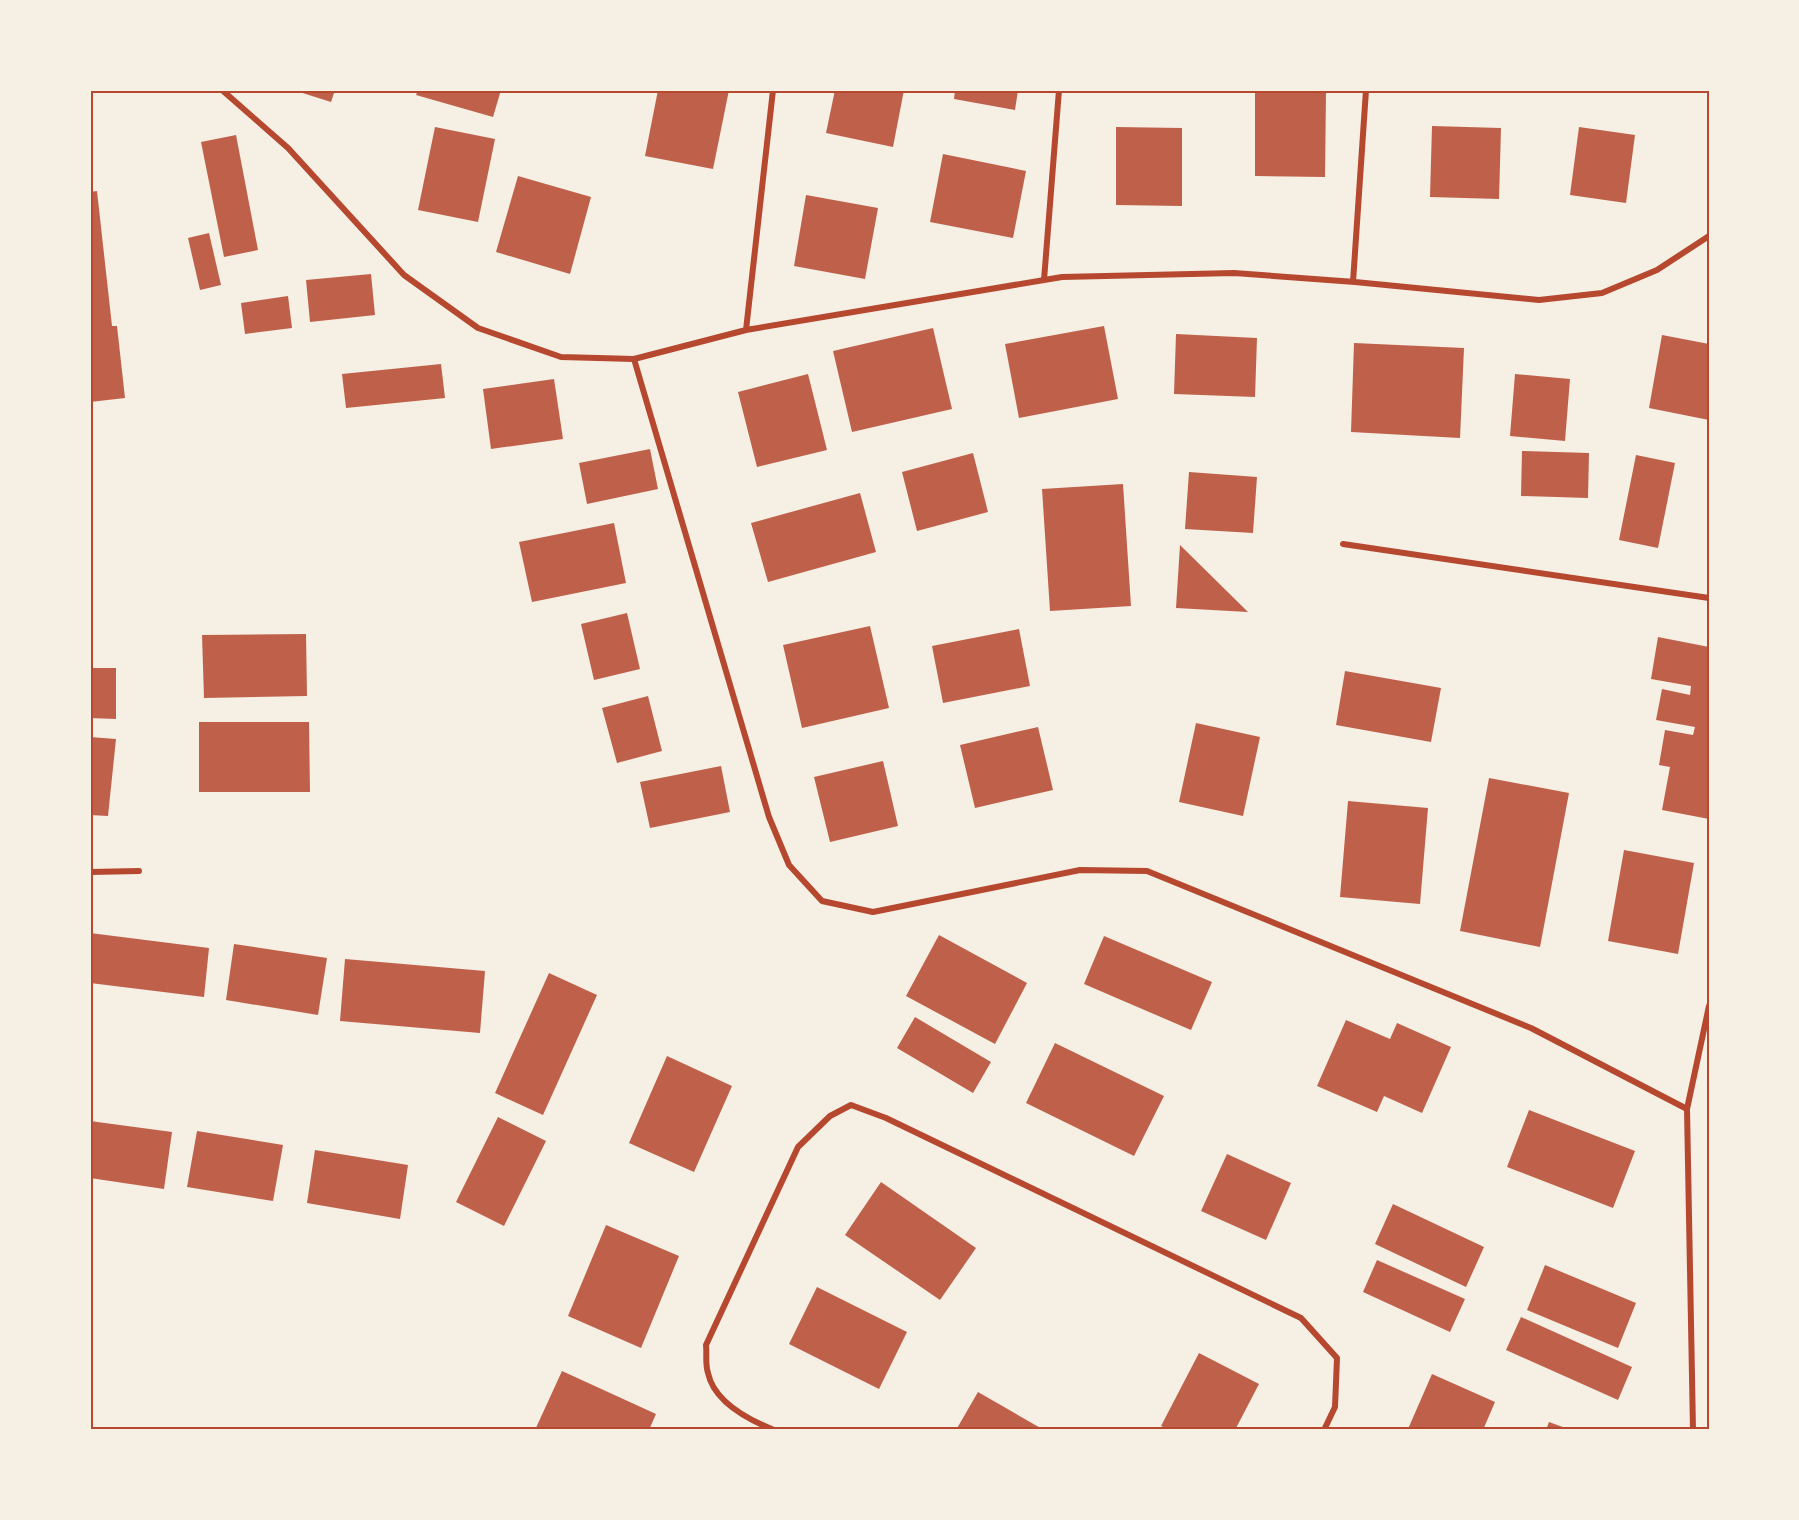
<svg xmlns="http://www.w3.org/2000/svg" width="1799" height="1520" font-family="'Source Serif 4',serif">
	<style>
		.building { fill: #bf614a }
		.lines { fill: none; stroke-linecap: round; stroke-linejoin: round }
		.minor { stroke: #b5482f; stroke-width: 6 }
		.neatline { fill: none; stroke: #b5482f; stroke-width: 2 }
	</style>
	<rect width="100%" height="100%" fill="#f6efe4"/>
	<path class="building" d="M293,90H335L331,102Z
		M418,90H501L493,117L416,95Z
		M658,90H729L713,169L645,156Z
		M835,90H904L893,147L826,133Z
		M955,90H1018L1015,110L954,99Z
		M1255,90L1326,91L1325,177L1255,176Z
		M1432,126L1501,128L1499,199L1430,197Z
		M435,127L495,139L478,222L418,210Z
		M1116,127L1182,128V206L1116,205Z
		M1579,127L1635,135L1626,203L1570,195Z
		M236,135L258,250L224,257L201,142Z
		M943,154L1026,171L1013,238L930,222Z
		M518,176L591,197L570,274L496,252Z
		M97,191L112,326H117L125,398L90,402V192Z
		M806,195L878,208L865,279L794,266Z
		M209,233L221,285L200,290L188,238Z
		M371,274L375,315L310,322L306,280Z
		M288,296L292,328L245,334L241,303Z
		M1104,326L1118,399L1019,418L1005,344Z
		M933,328L952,409L852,432L833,351Z
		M1176,334L1257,338L1255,397L1174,394Z
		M1662,335L1709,344V420L1649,408Z
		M1354,343L1464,348L1460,438L1351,432Z
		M441,364L445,398L346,408L342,374Z
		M808,374L827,450L757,467L738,392Z
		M1515,374L1570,379L1565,441L1510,436Z
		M554,379L563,439L491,449L483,389Z
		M650,449L658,489L587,504L579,463Z
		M1522,451L1589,453L1588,498L1521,496Z
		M973,453L988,512L917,531L902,472Z
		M1636,455L1675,463L1658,548L1619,540Z
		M1189,472L1257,477L1253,533L1185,529Z
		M1123,484L1131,606L1050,611L1042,489Z
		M860,493L876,552L768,582L751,523Z
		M614,523L626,583L532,602L519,542Z
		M1180,545L1248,612L1176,608Z
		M627,613L640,669L594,680L581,624Z
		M870,626L889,708L802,728L783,645Z
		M1019,629L1030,686L943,703L932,646Z
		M306,634L307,696L204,698L202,635Z
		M1658,637L1709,647V819L1662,810L1670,767L1659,765L1665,730L1693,735L1695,727L1656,720L1662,689L1690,695L1691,686L1651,679Z
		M90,668H116V719L90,718Z
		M1345,671L1441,688L1431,742L1336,725Z
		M648,696L662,751L617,763L602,708Z
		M199,722H309L310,792H199Z
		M1196,723L1260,737L1243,816L1179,802Z
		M1038,727L1053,790L975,808L960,745Z
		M90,737L116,739L108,816L90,815Z
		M883,761L898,826L830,842L814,777Z
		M721,766L730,812L650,828L640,782Z
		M1489,778L1569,793L1540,947L1460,931Z
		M1348,801L1428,808L1420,904L1340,897Z
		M1624,850L1694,863L1678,954L1608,941Z
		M90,933L209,948L204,997L90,983Z
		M939,935L1027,983L995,1044L906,996Z
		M1104,936L1212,982L1191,1030L1084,984Z
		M234,944L327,958L318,1015L226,1000Z
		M345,959L485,971L480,1033L340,1021Z
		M549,973L597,995L543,1115L495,1093Z
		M915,1017L991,1062L973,1093L897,1048Z
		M1346,1020L1390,1039L1397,1023L1451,1047L1422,1113L1384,1096L1377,1112L1317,1086Z
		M1055,1043L1164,1096L1134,1156L1026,1103Z
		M667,1056L732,1086L694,1172L629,1143Z
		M1529,1110L1635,1151L1613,1208L1507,1167Z
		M498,1117L546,1141L504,1226L456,1202Z
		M90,1121L172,1132L164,1189L90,1178Z
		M197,1131L283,1145L273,1201L187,1187Z
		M315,1150L408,1165L400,1219L307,1203Z
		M1227,1154L1291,1183L1266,1240L1201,1211Z
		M881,1182L976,1248L940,1300L845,1235Z
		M1393,1204L1484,1247L1466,1287L1375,1244Z
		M606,1225L679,1256L641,1348L568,1316Z
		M1377,1260L1465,1299L1450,1332L1363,1292Z
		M1545,1265L1636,1303L1618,1348L1527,1310Z
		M817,1287L907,1332L879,1389L789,1344Z
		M1521,1317L1632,1367L1618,1400L1506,1350Z
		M1199,1353L1259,1384L1235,1430H1170L1161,1426Z
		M562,1371L656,1414L649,1430H535Z
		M1432,1374L1495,1402L1483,1430L1408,1429Z
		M978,1392L1044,1430H956Z
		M1549,1422L1571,1430H1546Z"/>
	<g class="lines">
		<path class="minor" d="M222,90L288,148L404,275L478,328L561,357L634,359L746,330L1062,277L1234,273L1355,282L1539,300L1602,293L1657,270L1709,236
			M1044,280L1059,90
			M1353,282L1366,90
			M746,330L773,90
			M634,359L769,817L789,865L822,901L873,912L1080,870L1147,871L1531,1028L1687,1109
			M1343,544L1709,598
			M90,872L139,871
			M774,1430C749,1420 714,1402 708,1373C705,1364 707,1353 706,1345L798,1147L830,1116L851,1105L886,1118L1301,1318L1337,1358L1335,1407L1324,1430
			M1693,1430L1687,1109L1709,1006"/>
	</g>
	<rect width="1799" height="1520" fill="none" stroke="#f6efe4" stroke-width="183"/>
	<rect x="92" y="92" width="1616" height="1336" class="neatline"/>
</svg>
